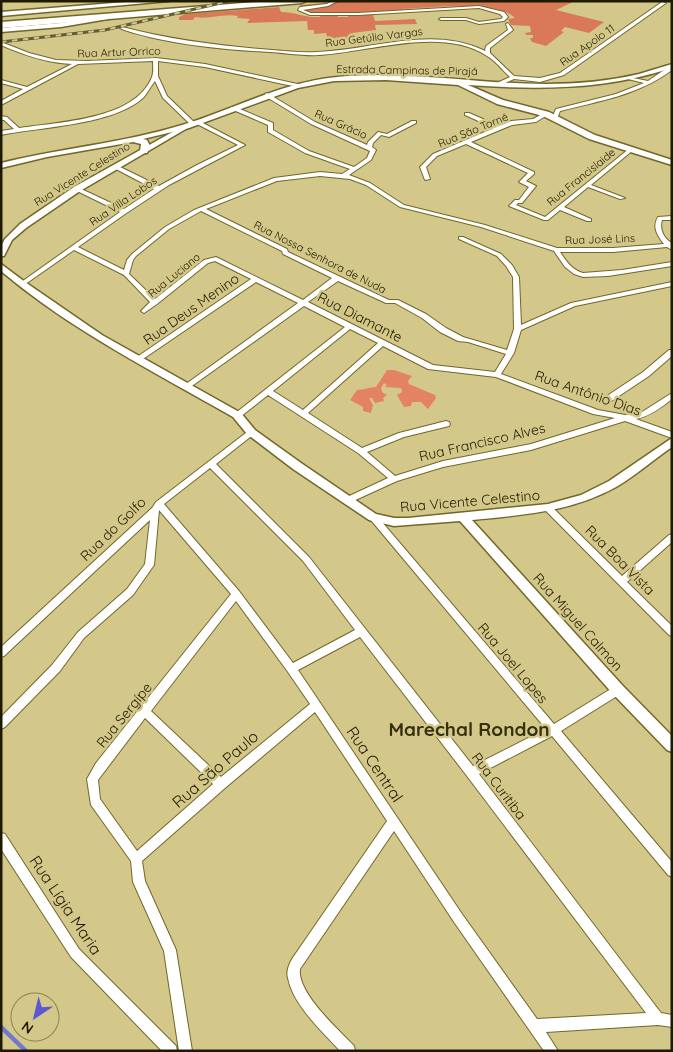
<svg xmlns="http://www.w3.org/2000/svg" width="673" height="1052" font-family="Quicksand,sans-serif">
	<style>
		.green { fill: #e48361 }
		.forest { fill: #da7957 }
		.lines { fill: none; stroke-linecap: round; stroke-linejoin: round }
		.stream { stroke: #7377ce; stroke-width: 4.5 }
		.minor-casing { stroke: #726729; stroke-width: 2 }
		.tertiary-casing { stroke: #726729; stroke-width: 3 }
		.secondary-casing { stroke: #726729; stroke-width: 3 }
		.motorway-casing { stroke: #726729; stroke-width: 3 }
		.minor { fill: #fff; fill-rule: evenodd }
		.tertiary { fill: #fff; fill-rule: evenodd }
		.secondary { fill: #fff; fill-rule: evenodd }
		.motorway { fill: #fff; fill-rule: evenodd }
		.rail-casing { stroke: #625b35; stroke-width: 3 }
		.rail { stroke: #d3c889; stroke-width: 2; stroke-dasharray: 5.5; stroke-linecap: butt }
		.labels { text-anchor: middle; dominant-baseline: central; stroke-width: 5; stroke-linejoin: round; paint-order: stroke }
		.far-street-label { font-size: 11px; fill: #1e1a02; stroke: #d3c889 }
		.street-label { font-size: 14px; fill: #1e1a02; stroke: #d3c889 }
		.near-street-label { font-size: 16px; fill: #1e1a02; stroke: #d3c889 }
		.district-label { font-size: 19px; font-weight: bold; fill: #342f0e; stroke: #d3c889 }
	</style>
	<rect width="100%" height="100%" fill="#d3c889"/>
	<path class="green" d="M387,370H394L412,376L408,381L409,384L435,395L436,398L428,409L421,402H412L411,406L404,407L397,395L402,392L401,388L385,387L387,385L384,383L381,388L382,392L387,395L383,398L384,401L375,403L372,398H369L373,405L371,413L363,411V407L350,400L357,390C365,390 369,387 376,387Z"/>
	<path class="forest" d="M350,1H575L556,10L604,22L589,33L565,27L561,31L564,32L546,46L532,42L530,38H533V35H526L525,33L531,32L530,26L511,25L508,19L515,18C498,0 428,8 403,9L400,11L313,13L302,11L300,5Z
		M279,7L281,12C295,12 304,18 320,17V15L337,14L338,17H348V14L373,15L375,21L415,19L417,24L375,25L376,30L352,33L353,37L347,39V41L329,42L326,33L314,34V30H308L307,21L247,23L250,19L237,18L238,16C223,13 206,20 195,17L193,20H179V17L186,14Z"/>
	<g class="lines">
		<path class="stream" d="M1,1027L26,1051"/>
		<defs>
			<path id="minor" d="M332,1H338L328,6L303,10L311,13H358L479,6L504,12L508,17L504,21L479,24L466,20H441L439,19L441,18H466L479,22L501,19L503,17L500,14L479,8L358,15H310L298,10L300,7L327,4Z
				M662,2L666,3L564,75L540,82L514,79L499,86L496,84L497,83L510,77C502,70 496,61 487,56C443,26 369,52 319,55C303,56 286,53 270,52C229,50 188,46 149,37C139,34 128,32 120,28L122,27C172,40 221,46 272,50C287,51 302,53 317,52C372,50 433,25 485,51L486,46L508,30L506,24L508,23L513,30L490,48V53L514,76L540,78L560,73Z
				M1,42L29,53L56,60L87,61L156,58L205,64L302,85L299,87L283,84L205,67L158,61V76L167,96L195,123V121H199L245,145L169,185L125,214L78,247L124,270L127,260L132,254L165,227L194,210L274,178L320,172L342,174L350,169L305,153L268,132V125L231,109V107H235L273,123V130L309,151L354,167L367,158L370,151L311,124L265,96V94L267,93L315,122L367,145L368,142L378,132L387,134L412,121H416V123L389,137L381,135L373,143L372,147L376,150L371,160L349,175L370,183L404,205L485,225L557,248H613L664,244C657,235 652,227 658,217L672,216V220H662C659,229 664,239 672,243V250L667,247L613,252H560C566,261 572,270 583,273L622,270L672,262V266L608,276L583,277L574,274L565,267L554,251L481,227L400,207L366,185L350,179L320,176L277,181L206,209L287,249L288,252L389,300H398L426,314L446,328L463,337L507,350L514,329L513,277L506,266L497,256L459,239V237H463L501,254L512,265L519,277L521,325L571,303L672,282V286L575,306L521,330L514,353L501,374L598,410L625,415L642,412L672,393V399C661,408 650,416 636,419L672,432V438L625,421L531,450L443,467L397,481L351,502H345L344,500L345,498L388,478L358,453L268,395L240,417L237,418L233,415L345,327L304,306L189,388L185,386L186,384L298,303L256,282L140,361L136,359L137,357L251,279L215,261L208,263L157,304L144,313L141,311L150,302L124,275L74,250L24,285H20V283L120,212L75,190V188H79L124,209L154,189L114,168V166H118L159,186L197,165L238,145L195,123V125H191L163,98L155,81C151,86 148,92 144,97C115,125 40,127 1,135V131L14,129L4,120H1V116L7,117L19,128C58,122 135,120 152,77C154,72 153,66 153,61L78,64L1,105V101L23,89L1,83V80L27,87L72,64C47,63 24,55 1,45ZM201,211L282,251L283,254L332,278L303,300L216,257L204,260L155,299L129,274L133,260L136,256L169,229ZM338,281L386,303H395L422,318L440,332L458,341L468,342L506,354L495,372L433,365L308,302ZM350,329L378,343L303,410L273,391ZM383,346L428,369L496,377L593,414L615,418L531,444L443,461L395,476L367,452L404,437L449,426L450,424L449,422L446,421L399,433L362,448L308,413Z
				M670,66H672V70C639,95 599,101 560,111L557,119L552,118L556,109L616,94L644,83L628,79V77L648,81Z
				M465,113H469L499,126L511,121L533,119L546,112L549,114L536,122L512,125L471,142L534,172V174L526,181L536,186L522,203H518L516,205L545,217L630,148L633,150L632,151L591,185L625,198L620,199L588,187L564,207L591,219V221H587L560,210L548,220H544L509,206L515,200H519L529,187L519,182L528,173L466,144L437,156L426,167L430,179L425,180L420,167L433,154L494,128L465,115Z
				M669,350H672V356L649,376L610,402H604L603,400L604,398L643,372Z
				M251,429L254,430L255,432L254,434L216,464L309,557L473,766L546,729L370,519L369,517L370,515H376L554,724L614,687L618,686L622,687L623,690L622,693L561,731L672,862V877L668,875L552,736L479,774L661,1013L672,1015V1027L658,1025L546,1032L558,1051H544L454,922L394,831L300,969C297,993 338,1029 354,1046L355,1051H340C322,1031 293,1005 288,978C286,971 289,965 292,959L387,821L315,712L225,788L142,861L145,881L176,950L192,1051H179L164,951L133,882L131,861L91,805L87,779L96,763L231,594L159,510L154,565L133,595L84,638L60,671L5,727L1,729V717L52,665L78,632L127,589L145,564L150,520L4,656L1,657V647L152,508L156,502ZM210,468L303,561L355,630L293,663L239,591L164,504ZM236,601L288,672L310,704L221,777L151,711ZM360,637L467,776L646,1013L537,1019L462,914L298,670ZM145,718L213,784L137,851L100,799L98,780Z
				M548,505L551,506L622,576L669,535L672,534V542L627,582L672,626V636L669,635L545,510L544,508Z
				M1,833L5,834L79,949L176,1046L177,1051H162L71,957L1,849Z"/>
			<path id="tertiary" d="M185,125L191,126L80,191L26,228L12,240L4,256H1V246L5,239L20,224L74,187Z
				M1,264L25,282L102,335L241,413L255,430L301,463L376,514L394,518H408L548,504L581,495L609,481L672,438V447C653,460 635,476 616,487C571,512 522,515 472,520L623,686L672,736V752L667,750L613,694L460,521L394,526L369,520L293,469L247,434L233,417C154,372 71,330 1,271Z"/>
			<path id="secondary" d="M139,1H169L1,16V12Z
				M106,16L108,17V19L61,27L1,32V28L61,23Z
				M672,64V68C605,90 538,90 468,85L503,100L549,112L595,135L672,160V165L589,139L543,116L497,104L458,85L386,80L334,81L298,88L189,128L143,139L147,140L150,146L147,153H144L140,151L141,144L133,142L47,157L1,168V163C61,148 123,143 182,125C234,109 283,82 337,77C405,70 477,84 545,84C577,84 609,81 639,74C650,71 661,67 672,64Z"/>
			<path id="motorway" d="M268,1H306L302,3L1,28V22Z"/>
		</defs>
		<use href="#minor" class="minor-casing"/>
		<use href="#tertiary" class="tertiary-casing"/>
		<use href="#secondary" class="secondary-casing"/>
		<use href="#motorway" class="motorway-casing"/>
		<use href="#minor" class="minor"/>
		<use href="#tertiary" class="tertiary"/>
		<use href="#secondary" class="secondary"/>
		<use href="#motorway" class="motorway"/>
		<defs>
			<path id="rail" d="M1,42L105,30L229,1"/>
		</defs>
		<use href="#rail" class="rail-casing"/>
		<use href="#rail" class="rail"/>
	</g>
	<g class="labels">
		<g class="far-street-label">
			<text transform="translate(374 37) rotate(-7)">Rua Getúlio Vargas</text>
			<text transform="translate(587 45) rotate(-35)">Rua Apolo 11</text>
			<text transform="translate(119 52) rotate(-2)">Rua Artur Orrico</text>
			<text transform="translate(407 70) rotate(1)">Estrada Campinas de Pirajá</text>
			<text transform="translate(341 124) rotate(24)">Rua Grácio</text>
			<text transform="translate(473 130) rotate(-22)">Rua São Torné</text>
			<text transform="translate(82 174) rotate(-32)">Rua Vicente Celestino</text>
			<text transform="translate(581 177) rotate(-39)">Rua Francislaide</text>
			<text transform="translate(123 201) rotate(-34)">Rua Villa Lobos</text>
			<text transform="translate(600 239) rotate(-2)">Rua José Lins</text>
			<text transform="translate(320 257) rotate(27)">Rua Nossa Senhora de Nuda</text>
			<text transform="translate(174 275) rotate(-39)">Rua Luciano</text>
		</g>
		<g class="street-label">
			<text transform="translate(191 309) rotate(-35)">Rua Deus Menino</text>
			<text transform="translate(360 317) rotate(27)">Rua Diamante</text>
			<text transform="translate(588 393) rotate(19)">Rua Antônio Dias</text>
			<text transform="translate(482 442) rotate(-13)">Rua Francisco Alves</text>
			<text transform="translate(470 501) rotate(-5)">Rua Vicente Celestino</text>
			<text transform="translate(113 529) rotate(-44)">Rua do Golfo</text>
			<text transform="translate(620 560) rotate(45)">Rua Boa Vista</text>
			<text transform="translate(578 622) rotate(48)">Rua Miguel Calmon</text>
			<text transform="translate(513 663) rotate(50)">Rua Joel Lopes</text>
			<text transform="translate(124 715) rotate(-51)">Rua Sergípe</text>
			<text transform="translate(499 786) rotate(53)">Rua Curitiba</text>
		</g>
		<g class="near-street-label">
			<text transform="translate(375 764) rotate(56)">Rua Central</text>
			<text transform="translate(215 769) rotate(-41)">Rua São Paulo</text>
			<text transform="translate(66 905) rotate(56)">Rua Lígia Maria</text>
		</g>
		<g class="district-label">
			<text x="469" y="729">Marechal Rondon</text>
		</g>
	</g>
	<rect width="673" height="1052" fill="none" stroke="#1e1a02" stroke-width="5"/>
	<g transform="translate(35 1017) rotate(215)"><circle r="24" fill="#d3c889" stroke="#8b8253"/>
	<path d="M0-4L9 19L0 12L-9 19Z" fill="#5c58d1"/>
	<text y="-8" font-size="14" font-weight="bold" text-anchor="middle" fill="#1e1a02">N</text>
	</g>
</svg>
